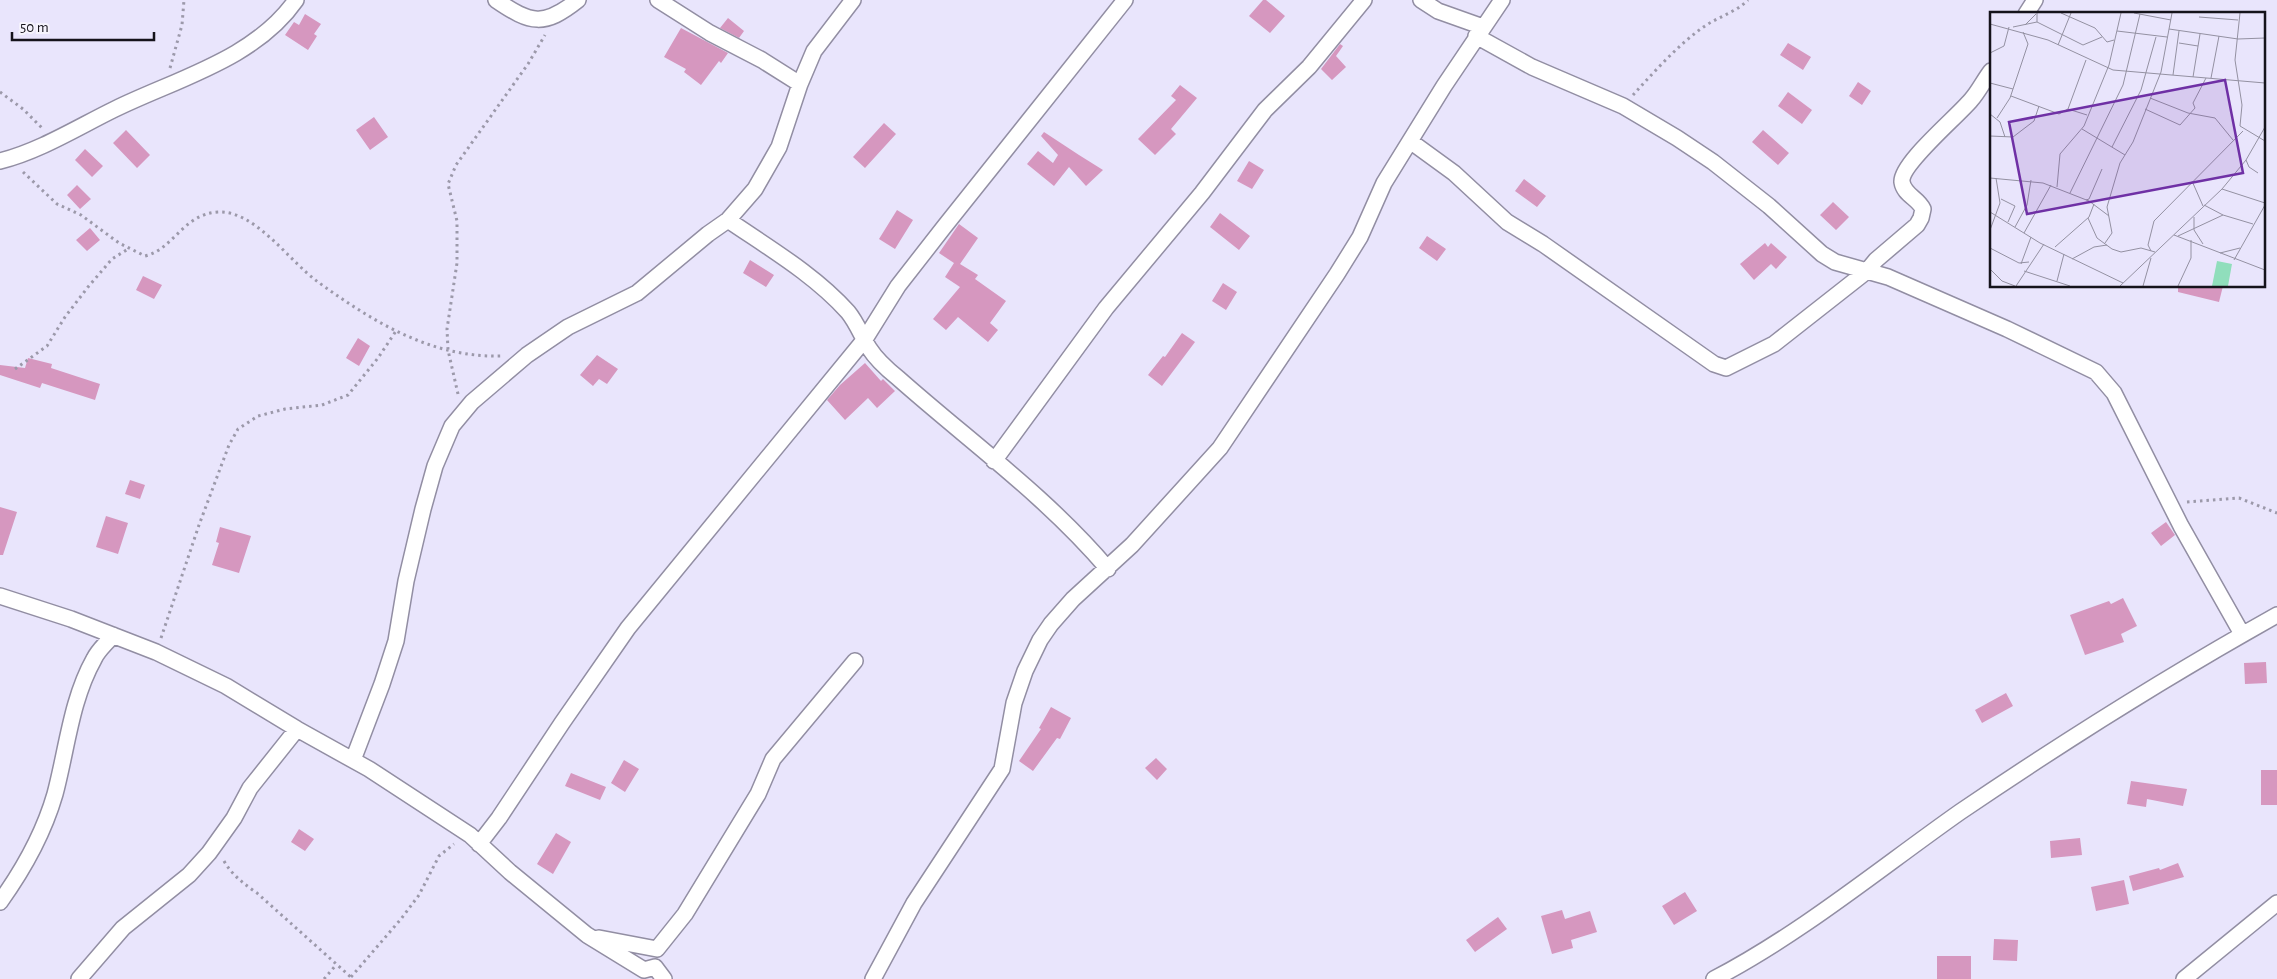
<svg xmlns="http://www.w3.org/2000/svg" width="2277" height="979" font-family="'Alegreya Sans',sans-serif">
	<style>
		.building { fill: #d697bf }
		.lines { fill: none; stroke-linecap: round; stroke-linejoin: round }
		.street-casing { stroke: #928ea3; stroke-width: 18 }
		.path { stroke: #9c99aa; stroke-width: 3; stroke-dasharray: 2.5 4; stroke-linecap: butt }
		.street { stroke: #fff; stroke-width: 15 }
		.inset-road { fill: none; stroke: #9491a2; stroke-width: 1 }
		.view { fill: #6f30a5; fill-opacity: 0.15; stroke: #6f30a5; stroke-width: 2.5 }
		.inset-edge { fill: none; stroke: #15131b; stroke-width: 2.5 }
	</style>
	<rect width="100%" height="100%" fill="#e9e5fc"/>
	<path class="building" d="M1263,0H1266L1285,16L1270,33L1249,16Z
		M305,14L321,24L314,34L317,36L308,50L285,35L294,22L299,25Z
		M728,18L744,31L739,38L720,28Z
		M681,28L728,53L721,63L719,61L701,85L684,72L686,69L664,57Z
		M1788,43L1811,57L1803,70L1780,55Z
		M1340,44L1343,46L1336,56L1346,67L1332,80L1321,69Z
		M1858,82L1871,91L1862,105L1849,96Z
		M1180,85L1197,98L1171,129L1176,134L1155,155L1138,139L1176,100L1171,96Z
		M1788,92L1812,110L1802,124L1778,106Z
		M374,117L388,137L370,150L356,130Z
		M884,123L896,134L865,168L853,157Z
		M126,130L150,155L137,168L113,143Z
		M1763,130L1789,153L1778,165L1752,142Z
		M1044,132L1079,155L1103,170L1086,186L1069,167L1054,186L1027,164L1038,151L1053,163L1058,155L1041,136Z
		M85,149L103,166L92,177L75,160Z
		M1249,161L1264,170L1252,189L1237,181Z
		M1524,179L1546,196L1537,207L1515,191Z
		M77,185L91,199L80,209L67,195Z
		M1833,202L1849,217L1836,230L1820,215Z
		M897,210L913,220L895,249L879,239Z
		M1220,213L1250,236L1239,250L1210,227Z
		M959,224L978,238L960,264L978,275L975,279L1006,301L990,323L998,330L988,342L958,317L946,330L933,319L960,287L945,277L954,263L939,253Z
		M90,228L100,240L87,251L76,240Z
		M1427,236L1446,249L1437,261L1419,248Z
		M1765,243L1768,247L1771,243L1787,257L1776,269L1771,264L1754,280L1740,264Z
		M750,260L774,275L766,287L743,273Z
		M143,276L162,285L154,299L136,290Z
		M1223,283L1237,292L1226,310L1212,301Z
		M2178,286H2223L2219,302L2178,292Z
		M1182,333L1195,342L1162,386L1148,375L1163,356L1165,357Z
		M358,338L370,346L359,366L346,358Z
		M597,355L618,369L607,384L599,379L593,386L580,375Z
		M28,358L52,364L51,368L100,384L95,400L42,383L40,388L0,375V365L25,368Z
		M865,363L881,381L883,379L895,391L877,408L868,398L845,420L827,400L840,385Z
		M130,480L145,485L140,499L125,494Z
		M0,507L17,512L3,555H0Z
		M106,516L128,523L118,554L96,547Z
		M2166,522L2175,535L2161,546L2151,533Z
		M220,527L251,536L239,573L212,565L219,543L216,542Z
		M2123,598L2137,626L2121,634L2124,642L2085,655L2070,615L2109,601L2111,604Z
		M2266,662L2267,683L2245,684L2244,663Z
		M2006,693L2013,706L1982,723L1975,710Z
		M1051,707L1071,718L1060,739L1057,738L1033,771L1019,761L1041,729L1039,728Z
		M1156,758L1167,769L1157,780L1145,768Z
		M624,760L639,769L625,792L611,783Z
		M2261,770H2277V805H2261Z
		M571,773L606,787L600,800L565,786Z
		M2131,781L2187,789L2183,806L2147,799L2146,807L2127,804Z
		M299,829L314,839L305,851L291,842Z
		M556,833L571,842L553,874L537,864Z
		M2080,838L2082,855L2051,858L2050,841Z
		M2178,863L2184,877L2133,891L2129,876L2159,868L2160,870Z
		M2124,880L2129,904L2096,911L2091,887Z
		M1685,892L1697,911L1674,925L1662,906Z
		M1562,910L1565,919L1590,911L1597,932L1571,940L1573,948L1552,954L1541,916Z
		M1498,917L1507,929L1475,952L1466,940Z
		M1994,939L2018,940L2017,961L1993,960Z
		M1937,956H1971V979H1937Z"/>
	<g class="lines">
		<defs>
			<path id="street" d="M496,0C531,24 544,27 578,0
				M658,0L710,33L762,60L800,84
				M1421,0L1438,11L1483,27
				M2026,14L2035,0
				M1476,36L1532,67L1623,106L1677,138L1713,162L1769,206L1822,254L1835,262L1888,277L2007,329L2096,372L2114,393L2181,526L2242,634
				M1410,141L1454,173L1507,222L1543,244L1714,364L1726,368L1774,344L1867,271L1876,260L1917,225L1921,218L1923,209C1918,198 1904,195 1902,182C1900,164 1958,116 1971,100C1979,91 1984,80 1991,71
				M0,161C40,151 78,127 115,109C176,79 255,59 296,0
				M728,220C769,248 815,275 848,312C857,323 862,337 869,348C876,359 888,370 898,378C969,441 1046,496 1108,569
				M994,461L1106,308L1202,193L1265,110L1309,67L1364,0
				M0,596L71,619L156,652L226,686L297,729L369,769L470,835L510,872L587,935L644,970L655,967L664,979
				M353,760L382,684L396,641L406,581L423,509L435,466L452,426L472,402L527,355L568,327L637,293L708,234L728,220L755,189L779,147L800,84L814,51L853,0
				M479,844L499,818L562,723L628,628L865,339L898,286L944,227L1125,0
				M0,902C23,870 44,832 55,794C67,749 71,700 94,659C98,650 107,643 113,635
				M599,938L657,949L685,914L758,794L773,759L855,661
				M79,979L123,928L189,875L209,853L234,818L250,788L297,729
				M873,979L914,903L1002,769L1014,703L1025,671L1040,640L1051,624L1073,599L1132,545L1220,448L1337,274L1360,237L1384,183L1444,86L1502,0
				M1714,979C1802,933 1879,869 1960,812C2063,742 2168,676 2277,615
				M2184,979L2277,903"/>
		</defs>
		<use href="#street" class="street-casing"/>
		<path class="path" d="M170,68L182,25L184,0
			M0,92L23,109L43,129
			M1633,95C1654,72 1677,46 1702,28C1717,17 1735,13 1748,0
			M23,172L57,204L81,215L119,243L145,256C174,249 183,214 218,212C255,210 289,261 318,282C372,321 431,358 501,356
			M15,369L47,346L65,317L88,287L112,259L128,249
			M458,394L448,350L447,329L457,263V221L448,184L456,165L528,64L545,35
			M2187,502L2239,498L2277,513
			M161,638L199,525L229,445L238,429L258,416L285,409L322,405L348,395L378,358L396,331
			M224,861C232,875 244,884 257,893L353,979
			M351,977L401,919L419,895L439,856L454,844
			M324,979L336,965"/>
		<use href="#street" class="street"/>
	</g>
	<g transform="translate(1990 12)">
		<rect width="275" height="275" fill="#e9e5fc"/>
		<path d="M227,249L242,252L238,274H222Z" fill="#90debc"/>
		<path class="inset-road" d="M71,1L105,16L117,30L124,28M144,1L181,8M250,1L245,48L252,93L250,114L275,129M209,5L248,8M47,10L93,33L112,25M0,12L58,28L123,58L275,71M35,13L46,2M23,15L47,10V1M179,17L248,27L275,26M127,19L177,25M189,31L208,34M68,33L81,1M0,41L14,34L19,15M183,63L189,19M203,65L210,22M221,66L229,24M0,71L23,77M21,84L69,102L78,97L97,103M160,86L198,101L225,106L243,128M78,97L96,48M155,97L190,113L205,96L203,91L216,66M0,102L10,110L15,125M7,106L20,86L38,32L33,20M92,117L135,143M0,124L23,125L44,109L49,94M122,135L151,78L166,25M256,148L259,155L268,161M0,166L53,171L99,189L119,204M202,169L213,194M67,175L70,142L94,114L119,53L131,1M232,177L275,191M80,181L133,73L150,2M11,187L25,194L18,210M96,188L99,187L112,157M214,193L233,203L263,212M0,200L50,231L133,271M204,205V218L213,232M98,206L107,226L122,237L131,240L151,236L165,240M25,215L37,193L41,168M0,218L10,191L6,166M34,221L61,173M184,223L275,258M188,224L233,203M115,231L122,221L117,195L130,151L143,130L171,60L182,1M65,235L99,205L104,192M0,236L29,251L39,250M161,239L158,233L164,209L253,119M230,241L250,236M82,247L104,235L117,233M244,248L275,193M31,252L41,225M0,257L12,269L25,274M34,259L80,274M67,269L74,242M26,274L54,232M130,274L232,177L256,148L275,115M153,274L161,246M188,274L201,246V228"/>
		<path class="view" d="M235,68L253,161L37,202L19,110Z"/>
		<rect width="275" height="275" class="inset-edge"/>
	</g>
	<path d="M12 32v8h142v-8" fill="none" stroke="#15131b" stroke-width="2.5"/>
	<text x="20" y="32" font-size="15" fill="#15131b" stroke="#f6f4fd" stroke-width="4" paint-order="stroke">50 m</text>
</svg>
